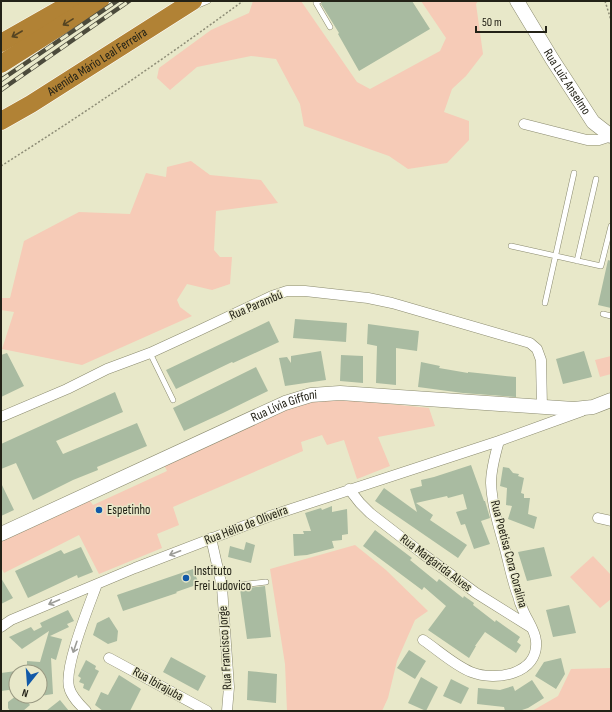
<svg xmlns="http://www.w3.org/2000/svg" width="612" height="712" font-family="'Sofia Sans Condensed',sans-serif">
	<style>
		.green { fill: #f6cbb7 }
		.building { fill: #a9bba1 }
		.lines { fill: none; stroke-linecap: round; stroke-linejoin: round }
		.lane-casing { stroke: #8a8a6e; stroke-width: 6 }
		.street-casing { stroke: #8a8a6e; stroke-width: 11 }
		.secondary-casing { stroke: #8a8a6e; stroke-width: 15 }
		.highway-casing { stroke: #fff; stroke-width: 19 }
		.path { stroke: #8d8c76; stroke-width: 1.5; stroke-dasharray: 2 2; stroke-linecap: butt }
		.lane { stroke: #fff; stroke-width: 5 }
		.street { stroke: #fff; stroke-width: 10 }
		.secondary { stroke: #fff; stroke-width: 14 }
		.highway { stroke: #b18235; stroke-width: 18 }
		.rail-casing { stroke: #4c4b3c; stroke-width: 4.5 }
		.rail { stroke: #e8e8c9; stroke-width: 3; stroke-dasharray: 9; stroke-linecap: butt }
		.oneway { stroke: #542 }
		.oneway2 { stroke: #9c9c97 }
		.poi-dot { fill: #1159a8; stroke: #e8e8c9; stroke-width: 1.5 }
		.labels { text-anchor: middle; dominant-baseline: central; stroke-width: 3; stroke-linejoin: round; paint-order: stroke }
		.street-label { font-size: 13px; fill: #232217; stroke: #e8e8c9 }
		.poi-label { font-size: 13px; fill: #232217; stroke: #e8e8c9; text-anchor: start }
	</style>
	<rect width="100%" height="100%" fill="#e8e8c9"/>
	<path class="green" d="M253,1H301L357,82L370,89L440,51L446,38L421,1H478L476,4L483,54L466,76L452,89L444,112L469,121V140L447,163L408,169L389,156L304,126L300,104L276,59L251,56L197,67L170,90L157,78L159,68L211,30L249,13Z
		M191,161L210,175L261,180L278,203L216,211L214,250L220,257H232L230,284L212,290L187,284L177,300L180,307L192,316L82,365L2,349L14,312L1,310V298H10L24,241L79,212L130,214L146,173L166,177L167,167Z
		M611,356V374L600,377L595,360Z
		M341,399L429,408L435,426L378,437L390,466L357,479L344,440L327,445L322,435L301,442L303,451L173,507L179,525L157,534L162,548L99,574L79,535L4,573L1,567V538L88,498L93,505L167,471L163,463L303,401Z
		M355,545L386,570L428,611L415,620L397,661L388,698L382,711H287L285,664L270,569Z
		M593,556L611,575V599L600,608L570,577Z
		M611,668V711H532L558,696L571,669Z"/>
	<path class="building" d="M323,1H412L430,29L359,71L338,34L339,33L321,4Z
		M608,260L611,261V308L598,305Z
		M295,319L347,323L346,342L293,338Z
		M269,321L279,342L233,363L232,362L176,389L166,370Z
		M368,324L419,331L417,351L396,348V385L376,383L377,346L367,344Z
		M321,351L326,380L285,386L279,358L287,357L291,363V356Z
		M584,351L592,377L563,384L556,359Z
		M7,353L24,386L1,397V355Z
		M341,355L363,356V383L340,381Z
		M421,362L440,366L439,368L468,373V372L516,377V397L463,393L418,387Z
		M256,367L268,391L223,413L184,431L173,408Z
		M115,392L123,412L56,441L63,454L137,423L147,446L97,467L98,470L73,480L33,500L16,463L1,469V444Z
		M471,465L484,501H485L490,518L481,521L490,544L474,549L465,524L461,525L456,512L467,509L463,494L448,498L447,496L416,503L433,515L430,520L467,545L458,558L375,501L384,488L417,512L410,489L422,486L421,480L434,477Z
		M503,467L509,468L513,473L519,474L518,476L524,478L521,493L524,494V498H530L528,514L537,517L534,529L508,519L512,506L506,505L507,488L500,486Z
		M1,483L14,510L1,516Z
		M332,506V512L347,509L348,534L342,535V540L332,541L334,548L307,555L294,556L293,534H304L303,531H311L305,513L321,508L322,510Z
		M375,530L412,558L410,560L437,582L439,579L463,598L464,596L474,603L473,605L495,622L496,620L520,637L517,642L521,645L516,653L485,632L475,646H476L469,658L428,630L446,606L424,587L422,590L363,546Z
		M246,542L255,545L251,563L228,557L230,546L244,550Z
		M81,547L93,572L78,578L77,575L28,598L15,571L61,550L64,554Z
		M544,547L552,576L527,581L518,552Z
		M193,569L199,584L176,592L177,593L123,611L117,595Z
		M1,578L13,598L1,604Z
		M265,586L271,637L247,639L240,589Z
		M569,605L576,633L553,637L546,610Z
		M68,610L74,621L67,624L69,627L50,636L62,639L56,660L51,658L53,694L40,696V672H27V661L40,662L49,631L22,649L9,637L31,627L34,631L42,627L40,623Z
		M109,617L118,631L117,641L108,644L93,635L97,623Z
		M409,650L426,661L415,679L397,668Z
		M171,657L206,676L198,691L163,672Z
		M561,658L565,674L556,689L535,676L544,662Z
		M86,660L96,666L95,669L99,671L89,691L83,688L84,684L79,682L81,678L78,676Z
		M16,671V689L1,691V673Z
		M248,671L277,674L276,703L247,700Z
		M119,675L141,689L130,711H103L95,705L101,692L108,695Z
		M421,677L438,687L426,711L408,703Z
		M451,679L469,688L461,704L443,696Z
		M532,680L544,698L528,708L519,711H505L504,707L477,704L478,688L500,690L513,686L515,691Z
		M16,696H23L30,705L23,711H10L8,708V702Z
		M60,700L69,711H46Z"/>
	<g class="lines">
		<defs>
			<path id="lane" d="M319,1L316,3L330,27
				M196,6L208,1
				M511,246L601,266L611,226
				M577,261L596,179
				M545,303L574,173
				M603,314L611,316
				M150,353L173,400
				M222,587L266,582"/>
			<path id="street" d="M524,124L587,140H599L611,136
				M1,417L67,389L107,369L150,353L200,330L272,296L287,291H305L368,298L392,303L530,343L537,349L541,360L542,407
				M349,489L360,503L370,513L423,554L476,593L532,628
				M598,518L611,521
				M211,538L222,587L229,687L227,711
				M1,627L11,620L135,568L270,516L499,441
				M423,640C438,650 454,665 471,672C496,682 539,674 536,641C535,630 527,620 523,610C521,606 519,601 518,596C512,581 509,564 505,549C499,528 492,505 491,483C491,469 495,455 499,441L582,411
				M109,658L207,711
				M86,711C79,704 71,696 69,687C64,667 89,606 97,584"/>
			<g id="secondary">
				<path id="s1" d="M517,1L552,59L593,122L611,136"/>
				<path id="s2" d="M1,534L285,403L311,395L340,393L574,409L593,407L611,400"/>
			</g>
			<g id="highway">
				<path d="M1,43L75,1"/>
				<path d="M1,64L100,1"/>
				<path id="s3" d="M1,121L31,104L193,1"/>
			</g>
		</defs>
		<use href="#lane" class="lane-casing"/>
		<use href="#street" class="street-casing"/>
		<use href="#secondary" class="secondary-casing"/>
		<use href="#highway" class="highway-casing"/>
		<path class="path" d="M605,1L611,20
			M1,166C85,113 164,59 243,1"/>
		<use href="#lane" class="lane"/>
		<use href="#street" class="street"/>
		<use href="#secondary" class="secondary"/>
		<use href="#highway" class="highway"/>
		<defs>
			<path id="rail" d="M1,80L117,1
				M1,90L129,1"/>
		</defs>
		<use href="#rail" class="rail-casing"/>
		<use href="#rail" class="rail"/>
	</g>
	<defs><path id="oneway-shaft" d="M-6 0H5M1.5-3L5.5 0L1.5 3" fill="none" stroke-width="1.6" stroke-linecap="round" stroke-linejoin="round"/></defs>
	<g class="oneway">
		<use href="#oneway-shaft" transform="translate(68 22) rotate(148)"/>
		<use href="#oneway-shaft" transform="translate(17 34) rotate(150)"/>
	</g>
	<g class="oneway2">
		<use href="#oneway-shaft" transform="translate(175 553) rotate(159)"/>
		<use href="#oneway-shaft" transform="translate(54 602) rotate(157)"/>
		<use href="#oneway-shaft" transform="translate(75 647) rotate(109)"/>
	</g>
	<g class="poi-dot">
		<circle cx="99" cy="510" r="4"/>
		<circle cx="186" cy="578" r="4"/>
	</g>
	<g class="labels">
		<g class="street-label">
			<text stroke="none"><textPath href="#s3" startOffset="113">Avenida Mário Leal Ferreira</textPath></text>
			<text stroke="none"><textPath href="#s1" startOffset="95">Rua Luiz Anselmo</textPath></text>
			<text transform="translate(256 305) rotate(-23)">Rua Parambú</text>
			<text stroke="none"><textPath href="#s2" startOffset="311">Rua Lívia Giffoni</textPath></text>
			<text transform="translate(246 525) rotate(-21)">Rua Hélio de Oliveira</text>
			<text transform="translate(509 554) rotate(75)">Rua Poetisa Cora Coralina</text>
			<text transform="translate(436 563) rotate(37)">Rua Margarida Alves</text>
			<text transform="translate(225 648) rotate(-93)">Rua Francisco Jorge</text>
			<text transform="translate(158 684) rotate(29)">Rua Ibirajuba</text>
		</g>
		<g class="poi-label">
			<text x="107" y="510">Espetinho</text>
			<text x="194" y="571">Instituto<tspan x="194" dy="15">Frei Ludovico</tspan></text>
		</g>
	</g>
	<rect width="612" height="712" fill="none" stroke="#232217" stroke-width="4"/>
	<g transform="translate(28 684) rotate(197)"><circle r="19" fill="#e8e8c9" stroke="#999982"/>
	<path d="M0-3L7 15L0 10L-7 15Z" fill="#1159a8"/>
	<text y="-6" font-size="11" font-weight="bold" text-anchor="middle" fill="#232217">N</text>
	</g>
	<path d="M476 26v6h70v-6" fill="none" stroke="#232217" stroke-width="2"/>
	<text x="482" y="26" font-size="12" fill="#232217" stroke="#e8e8c9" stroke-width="3" paint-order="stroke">50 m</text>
</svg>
